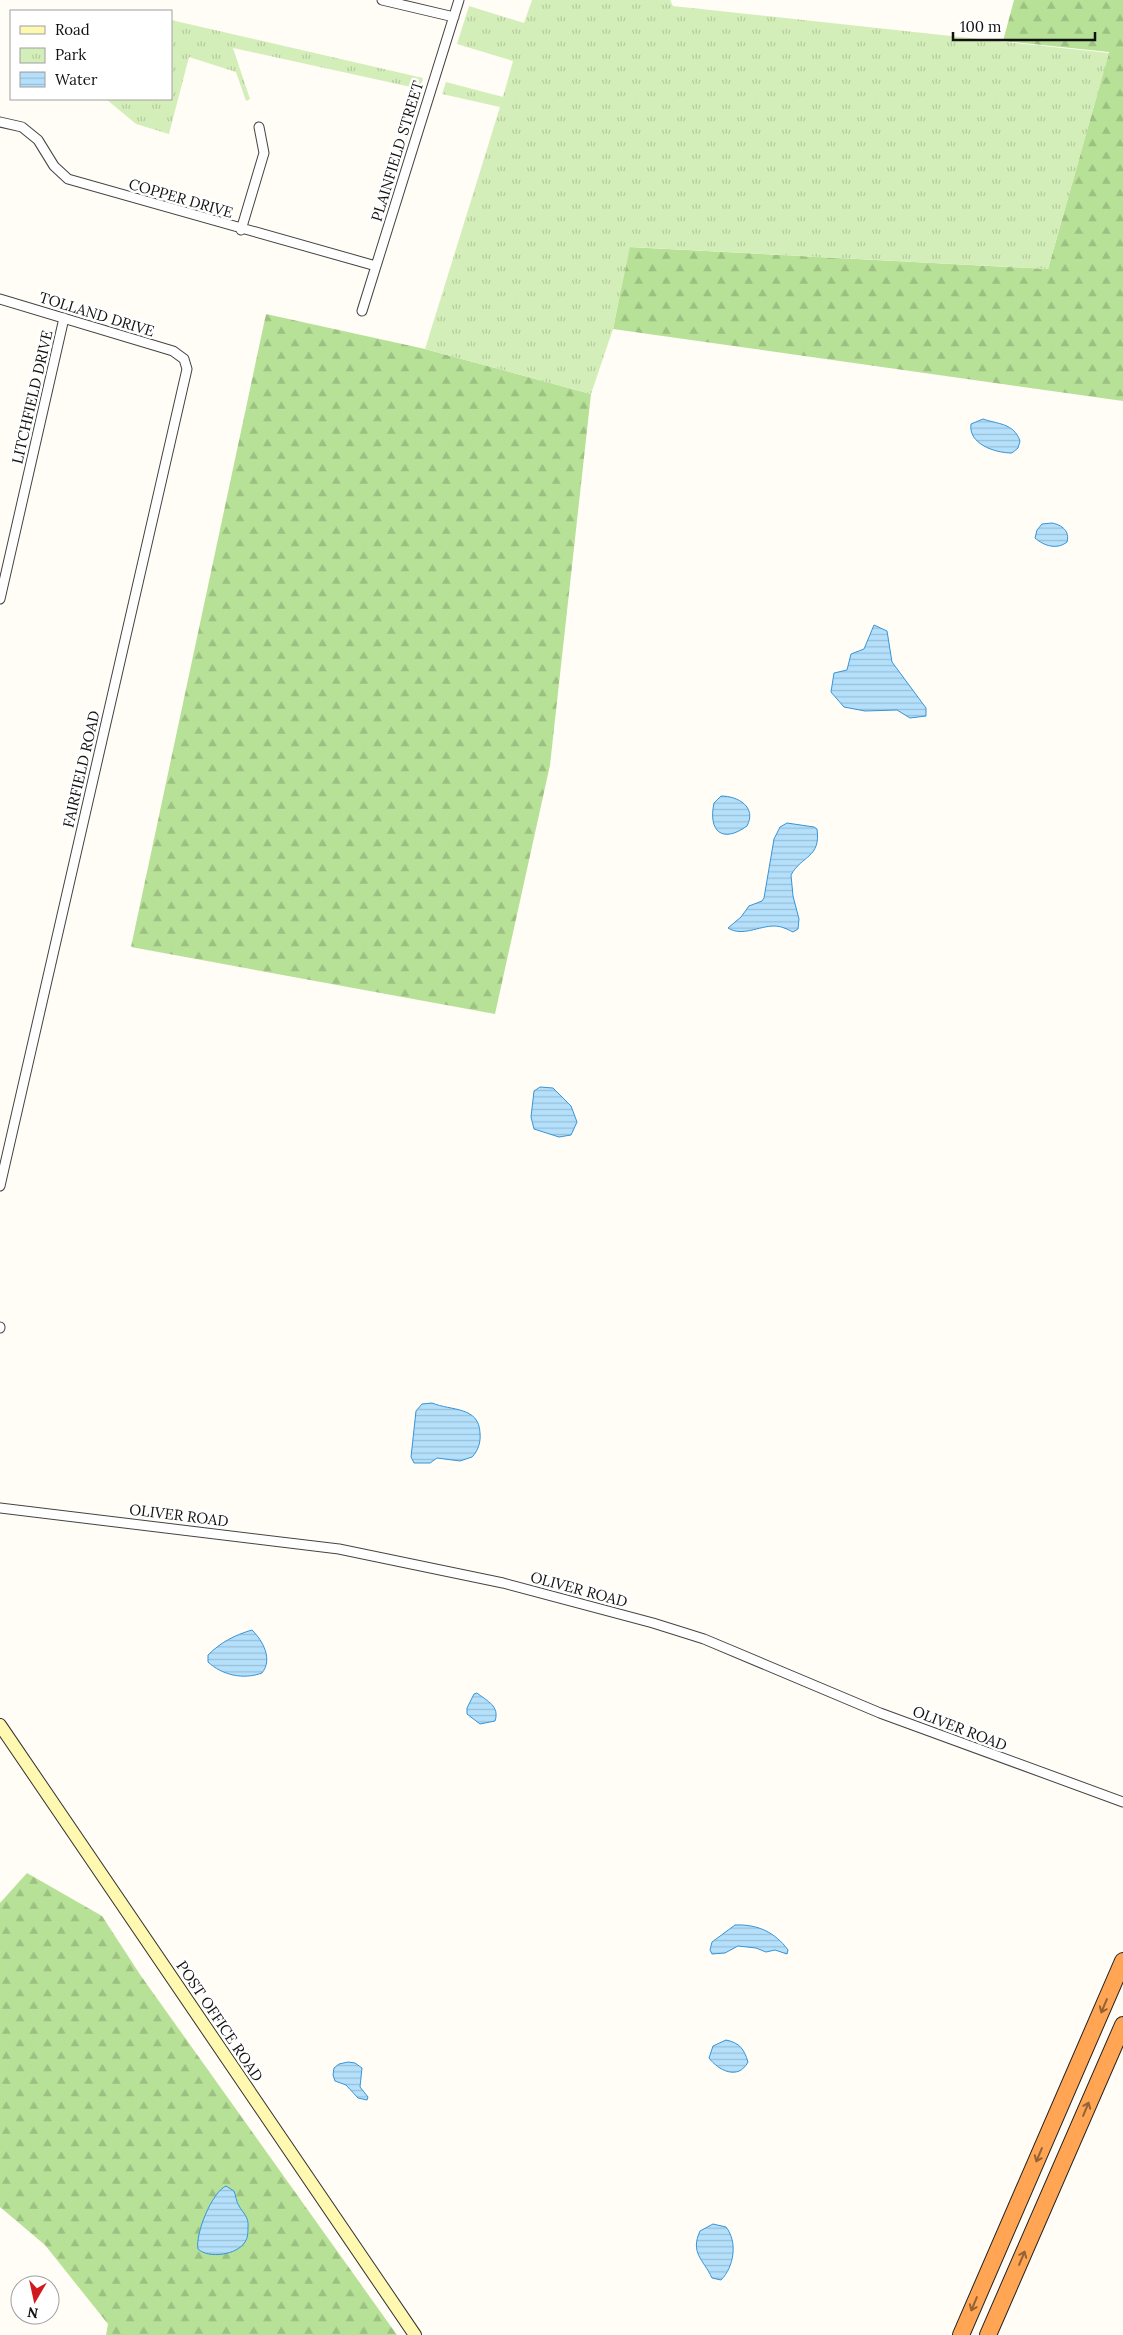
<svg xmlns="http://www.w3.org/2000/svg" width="1123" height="2335" font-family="Lora,serif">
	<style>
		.forest { fill: url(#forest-firs) }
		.park { fill: url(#park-tufts) }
		.water { fill: url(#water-rules); stroke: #3495da }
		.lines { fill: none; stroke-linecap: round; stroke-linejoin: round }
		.street-casing { stroke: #444; stroke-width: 11 }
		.secondary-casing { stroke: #333; stroke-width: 14 }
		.highway-casing { stroke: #222; stroke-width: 18 }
		.street { stroke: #fff; stroke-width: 9 }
		.secondary { stroke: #fff8b0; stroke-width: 12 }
		.highway { stroke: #ffa553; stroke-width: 16 }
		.oneway { stroke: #946235 }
		.labels { text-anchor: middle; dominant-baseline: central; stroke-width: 5; stroke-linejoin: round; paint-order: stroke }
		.street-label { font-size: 15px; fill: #111; stroke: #fff }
	</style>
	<defs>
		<pattern id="forest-firs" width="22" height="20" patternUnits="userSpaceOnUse" patternTransform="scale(1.25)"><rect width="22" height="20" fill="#b7e197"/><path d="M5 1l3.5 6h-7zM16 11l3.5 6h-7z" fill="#9cc081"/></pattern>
		<pattern id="park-tufts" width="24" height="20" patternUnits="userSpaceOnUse" patternTransform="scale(1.25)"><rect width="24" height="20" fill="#d4eeb9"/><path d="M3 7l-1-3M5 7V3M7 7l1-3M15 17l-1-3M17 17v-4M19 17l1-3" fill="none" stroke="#b5cb9e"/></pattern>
		<pattern id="water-rules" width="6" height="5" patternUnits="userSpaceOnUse" patternTransform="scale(1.25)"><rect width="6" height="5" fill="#b4e0fc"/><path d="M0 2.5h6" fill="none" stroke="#9abfd7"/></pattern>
	</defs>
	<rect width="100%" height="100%" fill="#fffdf5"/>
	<path class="forest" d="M1014,0H1123V401L613,329L629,247L1048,269L1109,52L1003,41Z
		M266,314L425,349L591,394L550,765L495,1014L131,947Z
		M27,1873L102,1916L141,1976L397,2335H106L108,2324L45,2245L0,2207V1903Z"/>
	<path class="park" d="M532,0H670L673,6L1109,53L1048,269L630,247L613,329L591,394L425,349L500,107L442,94L446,82L503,97L513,61L457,44L469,6L524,23Z
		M171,20L423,78L420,89L233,48L250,99L246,101L236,72L189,57L169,134L136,124L106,99H171Z"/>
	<path class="water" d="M983,419C997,424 1014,423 1020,441L1018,448L1012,453C995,453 968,444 971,424Z
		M1052,523C1062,525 1070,531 1067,542C1057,550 1044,546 1035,538L1037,530L1042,524Z
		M874,625L887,631L892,662L926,708V716L910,718L897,710L865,711L844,707L831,692L834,673L847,670L851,654L864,649Z
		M721,796C738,796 757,807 747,826C722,844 708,831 714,803Z
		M787,823L814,827L817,829C821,858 802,855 791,875L793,896L799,919L798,929L793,932C787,929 781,926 774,926C759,926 742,937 728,928L741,917L749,906L762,901L764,898L774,839L780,827Z
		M540,1087L553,1088L571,1106L577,1122L571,1135L559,1137L534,1129L531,1117L534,1091Z
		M432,1403C451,1411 479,1406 480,1433C481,1442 478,1451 472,1457L460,1461L437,1458L430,1463H414L411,1457L416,1411L422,1404Z
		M252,1630C263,1641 273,1659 262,1673C243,1680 222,1675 208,1662V1655C221,1642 235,1635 252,1630Z
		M477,1693C487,1701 500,1706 495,1721L480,1724L467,1714V1708L474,1694Z
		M735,1925C757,1924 775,1932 788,1950L787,1954L775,1950L766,1952L756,1948L738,1946L725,1953L712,1954L710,1950L712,1942Z
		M726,2040C740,2043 744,2049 748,2062C738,2081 718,2070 709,2058L713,2046Z
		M348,2062L355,2063L362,2068L360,2087L368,2097L367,2100L358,2098L346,2085L335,2081L333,2075L334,2068L339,2064Z
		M226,2186L234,2191C236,2195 236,2202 239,2206C243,2213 249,2217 248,2227C248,2232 248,2238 245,2242C237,2255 209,2259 198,2249C195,2234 212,2192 226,2186Z
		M713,2224L726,2227C738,2242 734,2267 721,2280L712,2278C703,2259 690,2253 700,2231Z"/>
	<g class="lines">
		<defs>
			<path id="street" d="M382,0L454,17
				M0,122L22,127L38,140L54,166L68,179L376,266
				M241,230L264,153L259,127
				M0,299L173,351L184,359L187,369L0,1186
				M362,311L459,0
				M0,599L64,318
				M0,1327V1328
				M0,1508L339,1549L503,1583L653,1623L704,1639L880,1713L1123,1802"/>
			<path id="secondary" d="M0,1725L415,2335"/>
			<path id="highway" d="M961,2335L1123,1961
				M988,2335L1123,2025"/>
		</defs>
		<use href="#street" class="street-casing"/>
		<use href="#secondary" class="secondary-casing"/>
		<use href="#highway" class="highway-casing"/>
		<use href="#street" class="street"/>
		<use href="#secondary" class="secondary"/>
		<use href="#highway" class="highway"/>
	</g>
	<defs><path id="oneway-shaft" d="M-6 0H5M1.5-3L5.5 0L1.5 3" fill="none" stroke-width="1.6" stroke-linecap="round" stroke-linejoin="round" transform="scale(1.25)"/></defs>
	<g class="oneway">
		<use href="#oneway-shaft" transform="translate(1104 2006) rotate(113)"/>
		<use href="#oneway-shaft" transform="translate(1086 2109) rotate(-67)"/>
		<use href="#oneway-shaft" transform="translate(1039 2155) rotate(113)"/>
		<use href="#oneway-shaft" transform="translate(1022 2258) rotate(-67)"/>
		<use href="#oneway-shaft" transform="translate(974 2304) rotate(113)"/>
	</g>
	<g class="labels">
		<g class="street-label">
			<text transform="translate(397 151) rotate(-73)">PLAINFIELD STREET</text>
			<text transform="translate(181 198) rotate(16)">COPPER DRIVE</text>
			<text transform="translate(97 314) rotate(17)">TOLLAND DRIVE</text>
			<text transform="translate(32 397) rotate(-77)">LITCHFIELD DRIVE</text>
			<text transform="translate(81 769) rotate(-77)">FAIRFIELD ROAD</text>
			<text transform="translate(179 1515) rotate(7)">OLIVER ROAD</text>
			<text transform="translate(579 1589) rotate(15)">OLIVER ROAD</text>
			<text transform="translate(960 1728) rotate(21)">OLIVER ROAD</text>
			<text transform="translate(220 2021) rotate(56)">POST OFFICE ROAD</text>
		</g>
	</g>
	<rect x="10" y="10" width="162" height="90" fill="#ffffff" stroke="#a0a0a0"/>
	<rect x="20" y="26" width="25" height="8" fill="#fff8b0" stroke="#a0a0a0"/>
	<text x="55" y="35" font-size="15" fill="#111111">Road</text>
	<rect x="20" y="48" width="25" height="15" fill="url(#park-tufts)" stroke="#a0a0a0"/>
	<text x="55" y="60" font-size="15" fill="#111111">Park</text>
	<rect x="20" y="72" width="25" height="15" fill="url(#water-rules)" stroke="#a0a0a0"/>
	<text x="55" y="85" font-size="15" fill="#111111">Water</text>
	<g transform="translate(35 2300) rotate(189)"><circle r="24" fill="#ffffff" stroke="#a0a0a0"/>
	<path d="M0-4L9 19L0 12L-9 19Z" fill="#d01a20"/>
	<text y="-8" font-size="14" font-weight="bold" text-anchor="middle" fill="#111111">N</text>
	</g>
	<path d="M953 32v8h142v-8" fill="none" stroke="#111111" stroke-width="2.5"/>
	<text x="960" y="32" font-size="15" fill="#111111" stroke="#ffffff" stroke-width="4" paint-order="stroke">100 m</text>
</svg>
